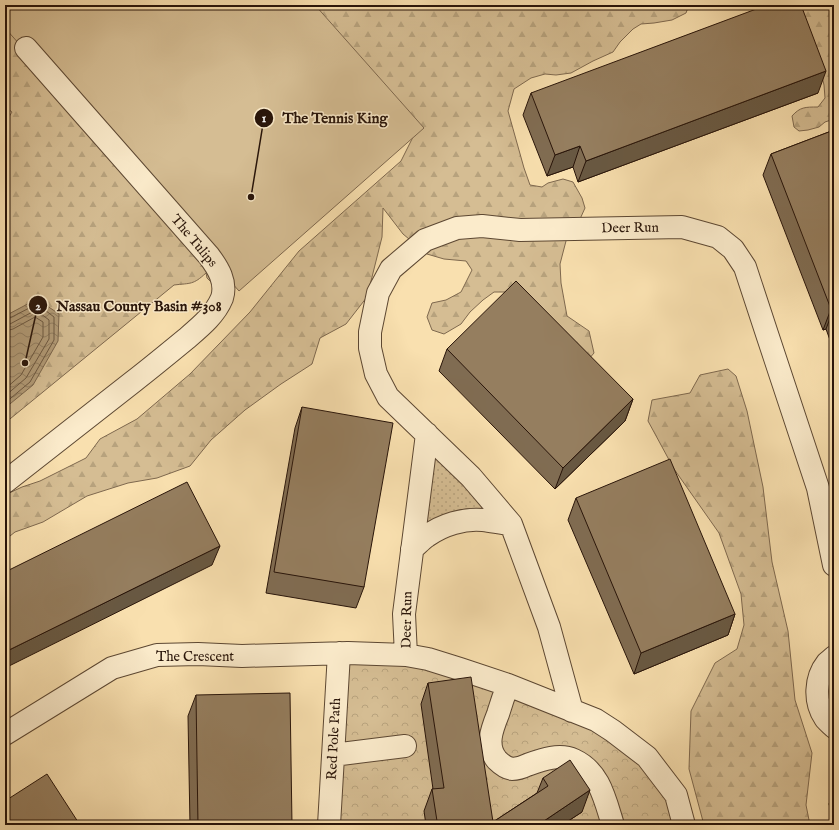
<svg xmlns="http://www.w3.org/2000/svg" width="839" height="830" font-family="'IM FELL English',serif">
	<style>
		.grass { fill: url(#grass-dots); stroke: #7e684e }
		.forest { fill: url(#forest-firs); stroke: #7e684e }
		.park { fill: url(#park-crowns); stroke: #7e684e }
		.pitch { fill: #d5bd93; stroke: #7e684e }
		.water { fill: url(#water-waves); stroke: #7b654b }
		.lines { fill: none; stroke-linecap: round; stroke-linejoin: round }
		.shore { stroke: #6d5840; stroke-width: 1 }
		.minor-casing { stroke: #5c4732; stroke-width: 24 }
		.minor { stroke: #fbebcb; stroke-width: 22 }
		.wall { fill: #806c52; stroke: #281409 }
		.shaded-wall { fill: #685842; stroke: #281409 }
		.building { fill: #957e5f; stroke: #281409 }
		.labels { text-anchor: middle; dominant-baseline: central; stroke-width: 3; stroke-linejoin: round; paint-order: stroke }
		.street-label { font-size: 14px; fill: #281409; stroke: #fbebcb }
		.leader { fill: none; stroke: #281409; stroke-width: 1.5 }
		.callout-dot { fill: #281409; stroke: #fbebcb; stroke-width: 1.5 }
		.mark-label { font-size: 12px; text-anchor: middle; font-weight: bold; fill: #fff }
		.callout-label { font-size: 15px; text-anchor: middle; font-weight: bold; fill: #281409; stroke: #fbebcb; stroke-width: 3; stroke-linejoin: round; paint-order: stroke }
	</style>
	<defs>
		<pattern id="grass-dots" width="8" height="8" patternUnits="userSpaceOnUse"><rect width="8" height="8" fill="#d5bd93"/><path d="M2 2h.1M6 6h.1" fill="none" stroke="#b7a27d" stroke-width="1.8" stroke-linecap="round"/></pattern>
		<pattern id="forest-firs" width="22" height="20" patternUnits="userSpaceOnUse"><rect width="22" height="20" fill="#d5bd93"/><path d="M5 1l3.5 6h-7zM16 11l3.5 6h-7z" fill="#b7a27d"/></pattern>
		<pattern id="park-crowns" width="20" height="18" patternUnits="userSpaceOnUse"><rect width="20" height="18" fill="#d5bd93"/><path d="M2 6a3 3 0 1 1 6 0M12 15a3 3 0 1 1 6 0" fill="none" stroke="#b7a27d"/></pattern>
		<pattern id="water-waves" width="16" height="10" patternUnits="userSpaceOnUse"><rect width="16" height="10" fill="#b29b77"/><path d="M0 5q4-4 8 0t8 0" fill="none" stroke="#917d60"/></pattern>
	</defs>
	<rect width="100%" height="100%" fill="#f9e0af"/>
	<filter id="stains"><feTurbulence type="fractalNoise" baseFrequency=".005" numOctaves="4"/><feColorMatrix values="0 0 0 0 .2 0 0 0 0 .09 0 0 0 0 .02 0 0 0 .5 -.17"/></filter>
	<radialGradient id="worn" r=".72"><stop offset=".6" stop-color="#630" stop-opacity="0"/><stop offset="1" stop-color="#630" stop-opacity=".3"/></radialGradient>
	<path class="grass" d="M427,434L511,524L426,537Z
		M834,657V727L820,676Z"/>
	<path class="forest" d="M286,5H689L686,13L672,20L654,23L641,24L633,29L620,42L613,52L593,61L571,73L556,75L545,74L531,78L514,89L508,111L524,168L530,185L542,187L548,183L563,179L573,182L582,198L585,208L580,219L566,241L560,264L561,283L567,316L589,331L594,353L588,360L508,292H494L483,300L470,312L461,324L444,334L432,330L427,317L432,303L446,300L461,292L472,270L466,261L444,259L427,254L403,234L383,208L382,237L367,297L346,324L320,338L312,364L281,384L245,410L211,440L190,466L157,478L128,483L87,496L43,522L15,532L5,540V495L22,487L40,481L86,458L100,439L137,419L190,374L250,312L299,251L401,161L413,137L212,283L207,278L206,273C193,285 191,283 174,285L5,423V123L12,112L5,107V6Z
		M793,5H834V119L825,122L819,127L808,130L799,131L794,127L792,116C800,107 805,107 818,107L825,98L824,85L815,47Z
		M728,369L736,376L747,411L763,487L772,562L788,631L795,700L812,753L806,805L810,825H704L689,769L691,711L715,663L737,649L744,625L741,594L719,533L674,469L648,421L652,400L690,393L700,375Z"/>
	<path class="park" d="M339,653L508,685L647,757L684,825H329Z"/>
	<path class="pitch" d="M5,5H315L424,128L239,291L5,28Z"/>
	<path class="water" d="M37,299L59,314L58,341L33,385L5,408V316Z"/>
	<g class="lines">
		<path class="shore" d="M5,320L8,319L37,304L54,317V340L30,382L5,403
			M5,325L10,324L36,310L49,320V339L26,378L5,396
			M5,331L13,329L35,317L43,322V337L21,375L5,389"/>
		<defs>
			<path id="minor" d="M5,482C48,448 91,415 134,381C152,367 169,353 186,339C200,327 215,315 222,298C227,282 218,268 209,256L26,48
				M412,549C417,545 421,540 427,536C442,525 464,518 483,520C492,521 501,523 511,524
				M406,655L404,614L427,434
				M834,657C832,659 829,661 827,663C815,678 814,702 825,718C827,721 831,724 834,727
				M508,685C504,695 501,704 498,714C492,729 485,746 497,760C501,764 506,768 512,769C517,769 523,767 527,765C541,760 559,753 574,760C600,772 605,800 613,825
				M572,711L549,627L511,524L471,477L388,397L376,374L370,348V332L378,293L391,269L425,240L457,228L482,226L520,230L682,227L718,237L733,249L745,267L767,334L818,488L834,565
				M5,734L112,668L157,655L198,654L242,656L348,653L406,655L428,659L460,669L508,685L596,720L613,731L647,757L676,795L684,825
				M333,755L405,746
				M329,825L339,653"/>
		</defs>
		<use href="#minor" class="minor-casing"/>
		<use href="#minor" class="minor"/>
	</g>
	<path class="wall" d="M531,93H818L578,182L573,167L547,176L523,115Z
		M834,130V351L826,329L823,330L763,175L771,154Z
		M447,349L633,399L625,421L555,489L439,371Z
		M302,407L364,587L356,608L266,593L295,428Z
		M576,498L735,614L728,635L634,674L568,520Z
		M428,683L493,822L537,793L543,778L582,812L562,825H426L424,811L432,789H433L421,704Z
		M196,695L292,825H190L188,716Z
		M834,789V821L829,804Z"/>
	<path class="shaded-wall" d="M826,71L818,93L578,182L586,161Z
		M580,146L573,167L547,176L555,155Z
		M834,308L826,329L823,330L831,309Z
		M633,399L625,421L555,489L563,468Z
		M220,546L212,565L5,668V652Z
		M735,614L728,635L634,674L641,653Z
		M590,790L582,812L562,825H538Z"/>
	<path class="building" d="M767,5H801L826,71L586,161L580,146L555,155L531,93Z
		M5,102L7,105L5,107Z
		M834,130V308L831,309L771,154Z
		M516,281L633,399L563,468L447,349Z
		M302,407L393,423L364,587L274,572Z
		M670,459L735,614L641,653L576,498Z
		M187,482L220,546L5,652V572Z
		M471,677L493,822L548,786L543,778L570,760L590,790L538,825H434L437,821L432,789L444,788L428,683Z
		M290,693L292,825H198L196,695Z
		M47,774L80,825H5V801Z"/>
	<g class="labels">
		<g class="street-label">
			<text transform="translate(630 228) rotate(-1)">Deer Run</text>
			<text transform="translate(194 241) rotate(50)">The Tulips</text>
			<text transform="translate(407 620) rotate(-89)">Deer Run</text>
			<text x="195" y="657">The Crescent</text>
			<text transform="translate(334 739) rotate(-87)">Red Pole Path</text>
		</g>
	</g>
	<path class="leader" d="M251 197L264 118M25 363L38 305"/>
	<g class="callout-dot">
		<circle cx="251" cy="197" r="4"/>
		<circle cx="25" cy="363" r="4"/>
		<circle cx="264" cy="118" r="10"/>
		<circle cx="38" cy="305" r="10"/>
	</g>
	<g class="mark-label">
		<text x="264" y="122">1</text>
		<text x="38" y="310">2</text>
	</g>
	<g class="callout-label">
		<text x="335" y="123">The Tennis King</text>
		<text x="139" y="311">Nassau County Basin #308</text>
	</g>
	<rect width="839" height="830" fill="none" stroke="#f9e0af" stroke-width="20"/>
	<rect x="6" y="6" width="827" height="818" fill="none" stroke="#281409" stroke-width="2"/>
	<rect x="10" y="10" width="819" height="810" fill="none" stroke="#281409"/>
	<rect width="100%" height="100%" filter="url(#stains)"/>
	<rect width="100%" height="100%" fill="url(#worn)"/>
</svg>
